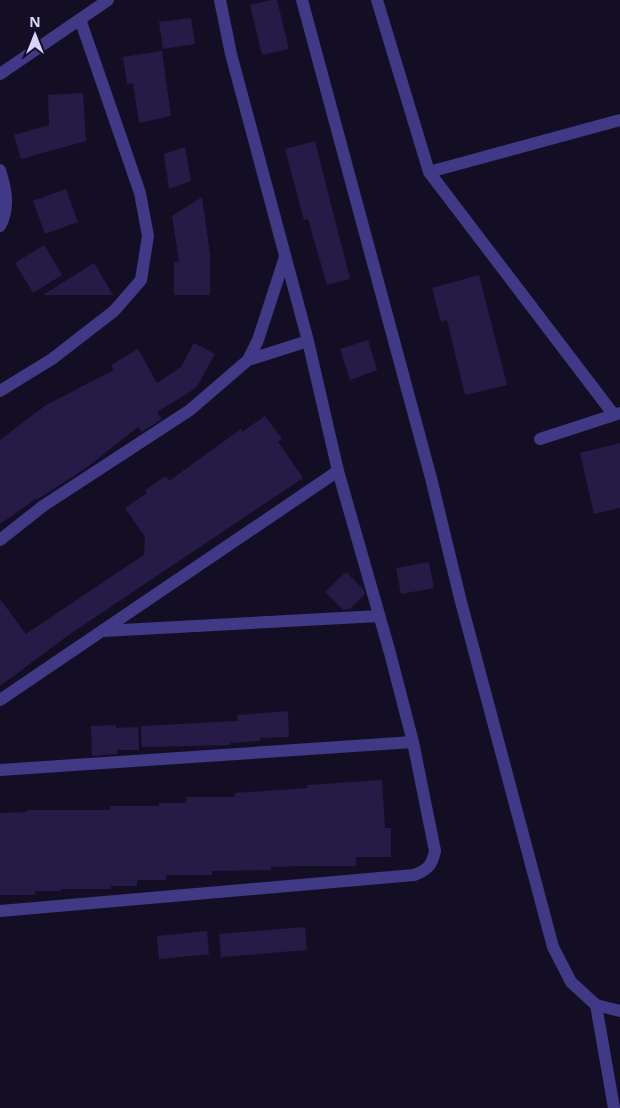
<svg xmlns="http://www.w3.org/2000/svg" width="620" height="1108" font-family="'Noto Sans',sans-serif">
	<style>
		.building { fill: #261a47 }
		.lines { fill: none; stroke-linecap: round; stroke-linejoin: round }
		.service { stroke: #413985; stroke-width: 12 }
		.minor { stroke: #413985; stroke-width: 12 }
		.tertiary { stroke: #413985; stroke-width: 12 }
	</style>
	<rect width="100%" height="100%" fill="#140e25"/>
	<path class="building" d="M271,0H277L289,49L262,55L250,5Z
		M191,18L195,44L163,49L159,22Z
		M162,51L171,116L139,123L133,83L127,84L123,57Z
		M83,93L86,141L21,159L14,135L49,125L48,95Z
		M315,141L350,279L327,285L308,219L304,220L285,149Z
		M185,147L191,181L169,189L164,154Z
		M66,189L78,222L45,234L33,201Z
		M202,197L210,254V295H174V262H179L172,216Z
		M44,245L62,275L33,293L15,263Z
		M94,263L113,295H43Z
		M479,275L507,385L465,395L447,320L441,322L432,288Z
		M368,340L377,370L350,380L340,349Z
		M194,343L215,354L196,388L157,412L162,419L142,432L138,427L86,468L38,499L37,498L0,524V440L46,405L114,370L111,365L138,349L157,383L181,367Z
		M265,416L282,439L278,442L303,478L70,634L0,686V599L26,634L127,566L144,555L145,537L125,508L147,493L145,490L166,476L169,481L241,429L242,432Z
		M620,443V508L594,514L580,453Z
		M429,562L434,588L401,594L396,568Z
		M346,572L363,589L365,594L350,609L343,610L325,592Z
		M288,711L289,737L260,738V741L230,743V745L142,747L141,726L238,721L237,715Z
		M116,725V728L138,727L139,750H117V754L92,756L91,726Z
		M382,780L385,828H391V857H356V866H300L271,867V870L212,871V875H166V880H137V886H111V889H61V891H35V895H0V813L27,812V810H110V806H159V803H186V797H235V793L307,788V785Z
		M305,927L307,950L221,957L219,934Z
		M207,931L209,954L159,959L157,936Z"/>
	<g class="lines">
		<path class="service" d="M377,0L429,172L614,415L620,413
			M429,172L620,120
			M540,439L614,415"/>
		<path class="minor" d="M0,74L108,0
			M0,170C6,189 10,208 0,226
			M248,360L308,341
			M0,391L52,359L114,311L141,280L148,236L140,193L80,19
			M0,540L43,506L190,410L248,360L258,340L285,257
			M103,631L379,616
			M0,700L338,471
			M0,770L413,742
			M0,911L414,875C428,870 432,865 435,851L413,742L390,653L338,471L308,341L231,54L220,0
			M596,1005L614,1108"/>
		<path class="tertiary" d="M302,0L431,478L460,598L553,947L571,982L596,1005L620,1011"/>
	</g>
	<g transform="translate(35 35)" stroke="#140e25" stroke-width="4" paint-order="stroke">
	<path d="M0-4L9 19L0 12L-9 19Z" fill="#dbd3ff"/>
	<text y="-8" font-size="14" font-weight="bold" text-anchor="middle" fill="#dbd3ff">N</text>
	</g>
</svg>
